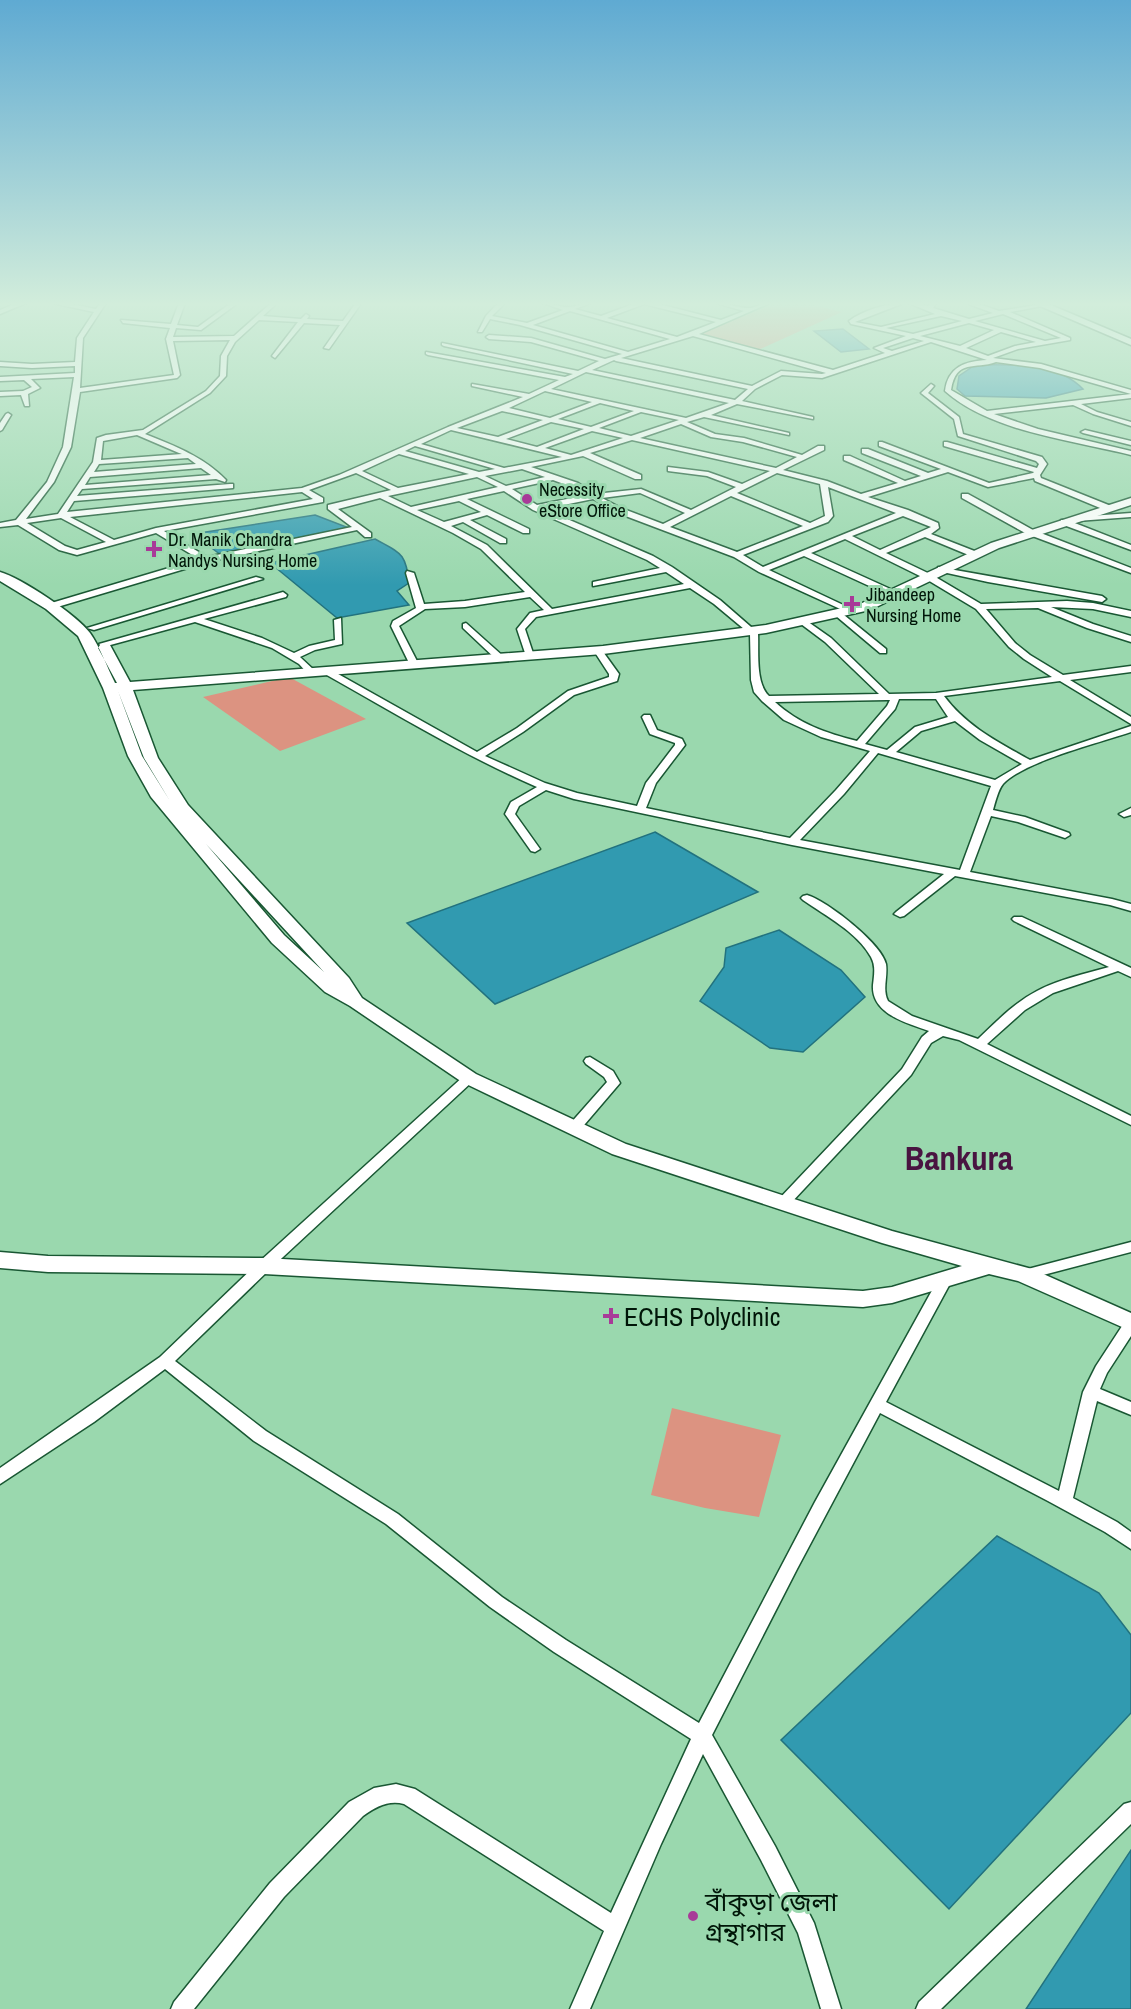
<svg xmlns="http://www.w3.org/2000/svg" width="1131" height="2009" font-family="'Archivo Narrow','Noto Sans Bengali',sans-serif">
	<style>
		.green { fill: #dc9381 }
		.water { fill: #319ab0; stroke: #22727e; stroke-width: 1.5 }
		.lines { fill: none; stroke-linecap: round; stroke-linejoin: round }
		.street-casing { stroke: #195733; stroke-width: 3 }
		.secondary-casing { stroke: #195733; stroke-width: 3 }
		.street { fill: #fff; fill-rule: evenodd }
		.secondary { fill: #fff; fill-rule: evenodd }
		.poi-dot { fill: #a83a98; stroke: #9ad8ae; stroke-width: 2 }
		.labels { text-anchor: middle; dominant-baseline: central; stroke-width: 6; stroke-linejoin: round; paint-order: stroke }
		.far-poi-label { font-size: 18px; fill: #001608; stroke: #9ad8ae; text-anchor: start }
		.near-poi-label { font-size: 26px; fill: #001608; stroke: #9ad8ae; text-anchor: start }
		.town-label { font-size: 33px; font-weight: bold; fill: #491441; stroke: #9ad8ae }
	</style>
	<rect width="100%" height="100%" fill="#9ad8ae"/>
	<path class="green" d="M776,303H806L842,312L758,350L698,334Z
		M289,677L366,719L280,751L203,697Z
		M672,1408L781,1435L759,1517L705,1508L651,1495Z"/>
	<path class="water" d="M843,329L869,349L841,352L814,331Z
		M975,365C1011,365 1056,361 1083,389L1046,398L965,396L957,389L959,376Z
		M315,515L349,528L221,555L193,534Z
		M375,539C400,553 406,552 409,583L397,591L409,605L337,618L270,563Z
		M655,832L758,892L495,1004L407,923Z
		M779,930L841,970L865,997L803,1052L770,1048L700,1001L724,967L726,948Z
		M997,1536L1099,1593L1131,1635V1713L949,1909L781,1740Z
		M1131,1850V2009H1026Z"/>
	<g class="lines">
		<defs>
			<path id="street" d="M17,303H26L0,314V310Z
				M52,303H66L96,309L100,303H106L83,338L80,388L174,375L166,339L170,328L123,323L121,320L171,324L179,303H185L177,325L198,327L231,303H238L201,330L176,328L173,337L234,336L271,303L275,305L263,316L301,319L306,314L309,316L307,319L343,321L355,304L360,305L329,349L324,348L340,325L304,323L275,358L272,356L298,322L259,320L235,342L227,356L226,376L210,393L145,434C175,446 204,457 226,480L225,482L216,479L82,489L77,496L230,484H233V488L74,501L67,512L302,488L339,475L448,427L523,397L472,386V384L529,394L559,380L428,355L426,354V352L565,377L573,374L444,346L442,345V343L578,371L599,361L531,342L489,339L486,337L489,335L531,338L605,359L622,354L520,325L490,319L482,332H478L486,316L498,303H505L492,316L527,323L563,310L543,303C552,303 562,308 569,307C576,307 582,303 590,303L575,309L601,316L636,303H655L721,320L744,311L716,303C726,303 742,309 751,308C758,306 762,303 770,303L699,334L833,370L885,353L874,348L906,336L851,324L849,321C862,311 887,303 904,303L855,322L881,327L935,314L909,303H919L928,306L930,303H936L933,308L969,319L993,313L966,303H976L999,311L1042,304V306L1010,312L1070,338V340L1018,349L993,358L1041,364L1131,390V398L1081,404L1097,412L1131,422V426L1093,414L1073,405L994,414L1038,429L1131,451V455C1072,440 991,432 945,391C948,367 965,361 987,360L931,342L822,378L782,375L755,389L742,401L813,417V419L737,404L711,415L789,433V435L704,417L687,422L715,434L744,438L802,455L818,446H824V450L783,470L827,481L861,494L898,483L844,460V456H850L905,481L921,476L862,453V449H868L928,473L941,469L879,446V442H882L989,483L1033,473L1034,472L944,446V442H947L1037,468L1039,464L1036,461L958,436L954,419L921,393L931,384L934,386L928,393L959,417L963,434L1042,457L1047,464L1040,475L1041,478L1111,506V510H1105L1035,481L1034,478L988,487L948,472L868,497L908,510L938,523L939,528L931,534L977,552V556H971L925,537L886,553L932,575L981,604L1067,601L1093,603L1131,611V617L1093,609L1051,607L1093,624L1131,636V642L1087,628L1038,608L986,609L1015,643L1030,655L1063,675L1131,666V672L1070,680L1131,717V724L1060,681L944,696C966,726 998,742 1030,760L1131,726V732C1099,743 1025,761 1003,784C998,790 995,803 993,810L1025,817L1069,833L1070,835L1065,838L1018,822L991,816L970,872L1112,899L1131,904V911L1110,905L955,876L904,916L900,917L894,914L896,912L944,874L792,845L574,799L546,790L519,806L515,814L540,849L535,852L531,851L505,814L511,802L537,787C463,755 395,713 325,674V670H331L477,752L517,728L568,691L609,677V674L594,651L595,649H601L619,674L617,681L574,695L523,732L485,756L545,783L577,793L637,806L646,783L675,745V743L650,734L642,717L644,715H650L657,730L682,739L685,745L656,783L646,808L790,838L836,790L870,751L821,737L784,720L762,701L754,692L751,680L750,634L714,604L690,588L536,617L525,629L534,656L530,659L526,656L517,629L530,613L544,610L530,597L465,607L425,609L399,626L419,665L414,668L411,667L391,626L393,621L416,608L406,573L407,571L414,573L424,604L465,601L525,592L481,549L453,533L380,498L338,509L371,533V537H365L357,530L208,562L54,608H48V604L199,559L156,533L77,555L59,550L18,525L0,527V523L16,520L47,482L63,447L74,377L31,379L40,388L28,394L29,406H25L21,395L0,396V392L23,391L32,387L24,380L0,381V377L75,373V366L32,368L0,366V362L32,364L75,362L77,338L94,312ZM644,304L716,322L677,337L607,318ZM570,311L670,339L628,352L533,325ZM1003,314L1061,338L1045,341L975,321ZM941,316L962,321L913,334L886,328ZM969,323L994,330L960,346L920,336ZM1001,332L1036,342L1015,346L988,356L966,348ZM693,336L826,373L822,374L781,371L752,386L621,358ZM913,338L924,341L892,351L883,348ZM230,340L221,356L220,376L206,391L143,430L106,435L97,438L93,462L58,514L26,519L54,482L71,447L80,392L177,378L180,375L173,341ZM614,360L616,361L748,389L735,400L592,370ZM996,362L1040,368L1131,394L987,411L951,390C956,358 975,370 996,362ZM586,372L729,403L686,418L551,389ZM545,391L592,402L550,418L509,408ZM600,403L634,411L591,427L558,419ZM502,411L543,420L498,437L457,428ZM641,412L679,420L631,436L599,428ZM551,422L584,429L537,447L506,439ZM681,424L711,437L743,442L797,457L776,468L640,438ZM451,430L562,457L504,468L421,444ZM592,431L623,438L571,455L545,448ZM137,435L179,453L182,454L101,460L103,441ZM632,440L770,471L742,484L708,472L668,467V471L707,476L736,487L691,510L641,489L595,494L578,483L531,467L583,456L635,479H641V475L590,453ZM415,446L495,469L479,472L405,451ZM399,454L469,474L398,488L362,471ZM188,458L196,464L94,472L99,464ZM201,468L211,475L85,485L90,477ZM522,469L545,477L506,486L485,476ZM356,473L391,490L328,505V509L352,527L207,557L164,531L323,502V498L309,490ZM777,473L820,484L825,516L810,523L737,493ZM477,477L498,487L411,507L388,496ZM553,480L572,487L587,495L537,505L512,489ZM828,487L896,513L763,567L743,555L828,522L833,516ZM504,491L533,510L647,560L660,568L593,582V586L666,572L684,584L552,609L487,545L451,526L463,522L500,543H506V539L470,520L487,515L523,533H529V529L467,499ZM302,492L313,499L156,528L114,540L70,517ZM640,493L685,513L663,524L621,508L602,498ZM731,496L803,526L737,552L670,527ZM593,499L615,512L734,557L759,572L849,613L856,611L769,570L804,556L891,596H897V592L811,553L845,539L926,579L976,609L1009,647L1024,659L1052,677L936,693L889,694L831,638L804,619L801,620V624L825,642L879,694L769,696C755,683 759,651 758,633L720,600L672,567L653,556L544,509ZM459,501L481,512L444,522L417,510ZM903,516L931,527L880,550L852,536ZM61,518L106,542L77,550L65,546L27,523ZM899,699H936L948,717L915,727L887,750L865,744L895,709ZM887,700H890L887,706L857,741C826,733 799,724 775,702ZM955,721L980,740L1022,764L995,780L896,752L921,731ZM878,753L991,786L960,870L800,840L844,794Z
				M8,413L11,415L2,430L0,431V423L6,414Z
				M1085,430L1131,441V445L1083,433L1081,432Z
				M962,494H968L1033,530L1131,568V573L1027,534L962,498Z
				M1131,513V517L1077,521L1073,519L1077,517Z
				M1061,520H1067L1131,545V550L1061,524Z
				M938,567L1102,596L1106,599L1102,602L988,582L938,571Z
				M256,577L263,579L94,630L87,628Z
				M283,592L287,595L286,597L204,619L262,638L294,653L309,646L335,640L334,620L341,618L342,644L315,650L300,657L315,671V675H309L299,664L272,648L195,622L103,647L99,644Z
				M839,611L886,649V653H880L836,616L835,614Z
				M466,623L504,657V661H498L463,628V624Z
				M1131,808V815L1124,817L1119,814Z
				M807,895C827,901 881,943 886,964C888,977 882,989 888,1001L912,1016L978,1039C996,1022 1014,1003 1037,991C1059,979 1085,974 1109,967L1014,921L1012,919L1014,917H1022L1131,968V977L1118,971L1053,993L1025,1010L987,1044L1131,1116V1125L959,1040L943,1036L931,1043L911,1075L789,1205H779L777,1202L779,1199L902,1069L922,1037L929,1031C907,1023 871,1014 873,985C874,975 876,966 871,957C857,932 826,916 803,900L801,898L803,896Z
				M590,1057L613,1071L620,1083L579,1131H569L567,1128L569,1125L607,1082L604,1077L586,1064L584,1061L586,1058Z
				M469,1074L475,1078L473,1081L269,1270L175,1361L266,1431L398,1514L502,1597L566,1640L699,1723L815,1502L940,1276L945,1275L950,1276L952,1280L886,1402L1059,1491L1083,1392L1096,1366L1126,1320L1131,1318V1336L1107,1373L1100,1389L1131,1402V1415L1097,1401L1073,1498L1117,1522L1131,1532V1549L1105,1532L1048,1501L880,1413L797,1569L712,1735L775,1846L814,1923L841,2009H821L798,1933L761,1860L703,1754L661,1844L590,2009H570L604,1931L404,1804C388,1800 376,1807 363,1816L284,1897L194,2009H171L174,2002L270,1883L349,1802L374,1788L396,1784L415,1789L611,1913L691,1739L554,1652L490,1607L386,1524L254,1441L165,1369L94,1422L0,1484V1468L160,1357L259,1262L465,1075Z
				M1131,1242V1252L1024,1280L1019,1279L1017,1275L1019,1271L1024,1270Z
				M1131,1802V1824L941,2009H916L919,2002L1124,1804Z"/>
			<path id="secondary" d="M1033,303H1046L1131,339V345Z
				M1131,498V505L999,548L870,610L766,633L603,654L133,690L158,758L188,805L349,978L362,998L476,1074L626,1144L892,1231L1032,1269L1131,1313V1331L1018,1281L989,1274L892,1303L863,1307L264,1274L48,1272L0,1268V1252L48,1256L264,1258L863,1291L892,1287L962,1266L882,1243L612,1154L462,1082L350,1006L325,992L272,943L151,797L128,756L103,688L78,636L46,609L0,581V572C21,578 77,615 90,633C100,647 107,667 115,683H117L98,648L100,645H110L130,682L603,646L766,625L860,604L991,543ZM118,691L144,758L170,801L142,756ZM206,844L324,972L284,935Z"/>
		</defs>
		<use href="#street" class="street-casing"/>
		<use href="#secondary" class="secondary-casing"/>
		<use href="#street" class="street"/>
		<use href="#secondary" class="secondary"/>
	</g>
	<linearGradient id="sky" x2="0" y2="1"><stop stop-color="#5faad2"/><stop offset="0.52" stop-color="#d2eddb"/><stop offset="1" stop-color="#d2eddb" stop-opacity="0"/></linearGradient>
	<rect width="1131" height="585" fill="url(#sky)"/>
	<g class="poi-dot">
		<circle cx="527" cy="499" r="6"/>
		<path d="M151 540h6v6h6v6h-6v6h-6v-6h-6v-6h6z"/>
		<path d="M849 595h6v6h6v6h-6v6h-6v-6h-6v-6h6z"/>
		<path d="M608 1307h6v6h6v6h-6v6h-6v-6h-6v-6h6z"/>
		<circle cx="693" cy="1916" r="6"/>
	</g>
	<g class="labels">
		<g class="far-poi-label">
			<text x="539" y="489">Necessity<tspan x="539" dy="21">eStore Office</tspan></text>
			<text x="168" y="539">Dr. Manik Chandra<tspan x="168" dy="21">Nandys Nursing Home</tspan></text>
			<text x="866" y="594">Jibandeep<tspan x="866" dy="21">Nursing Home</tspan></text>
		</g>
		<g class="near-poi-label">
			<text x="624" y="1316">ECHS Polyclinic</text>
			<text x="705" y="1901">বাঁকুড়া জেলা<tspan x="705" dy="30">গ্ৰন্থাগার</tspan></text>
		</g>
		<g class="town-label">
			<text x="959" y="1158">Bankura</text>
		</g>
	</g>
</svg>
